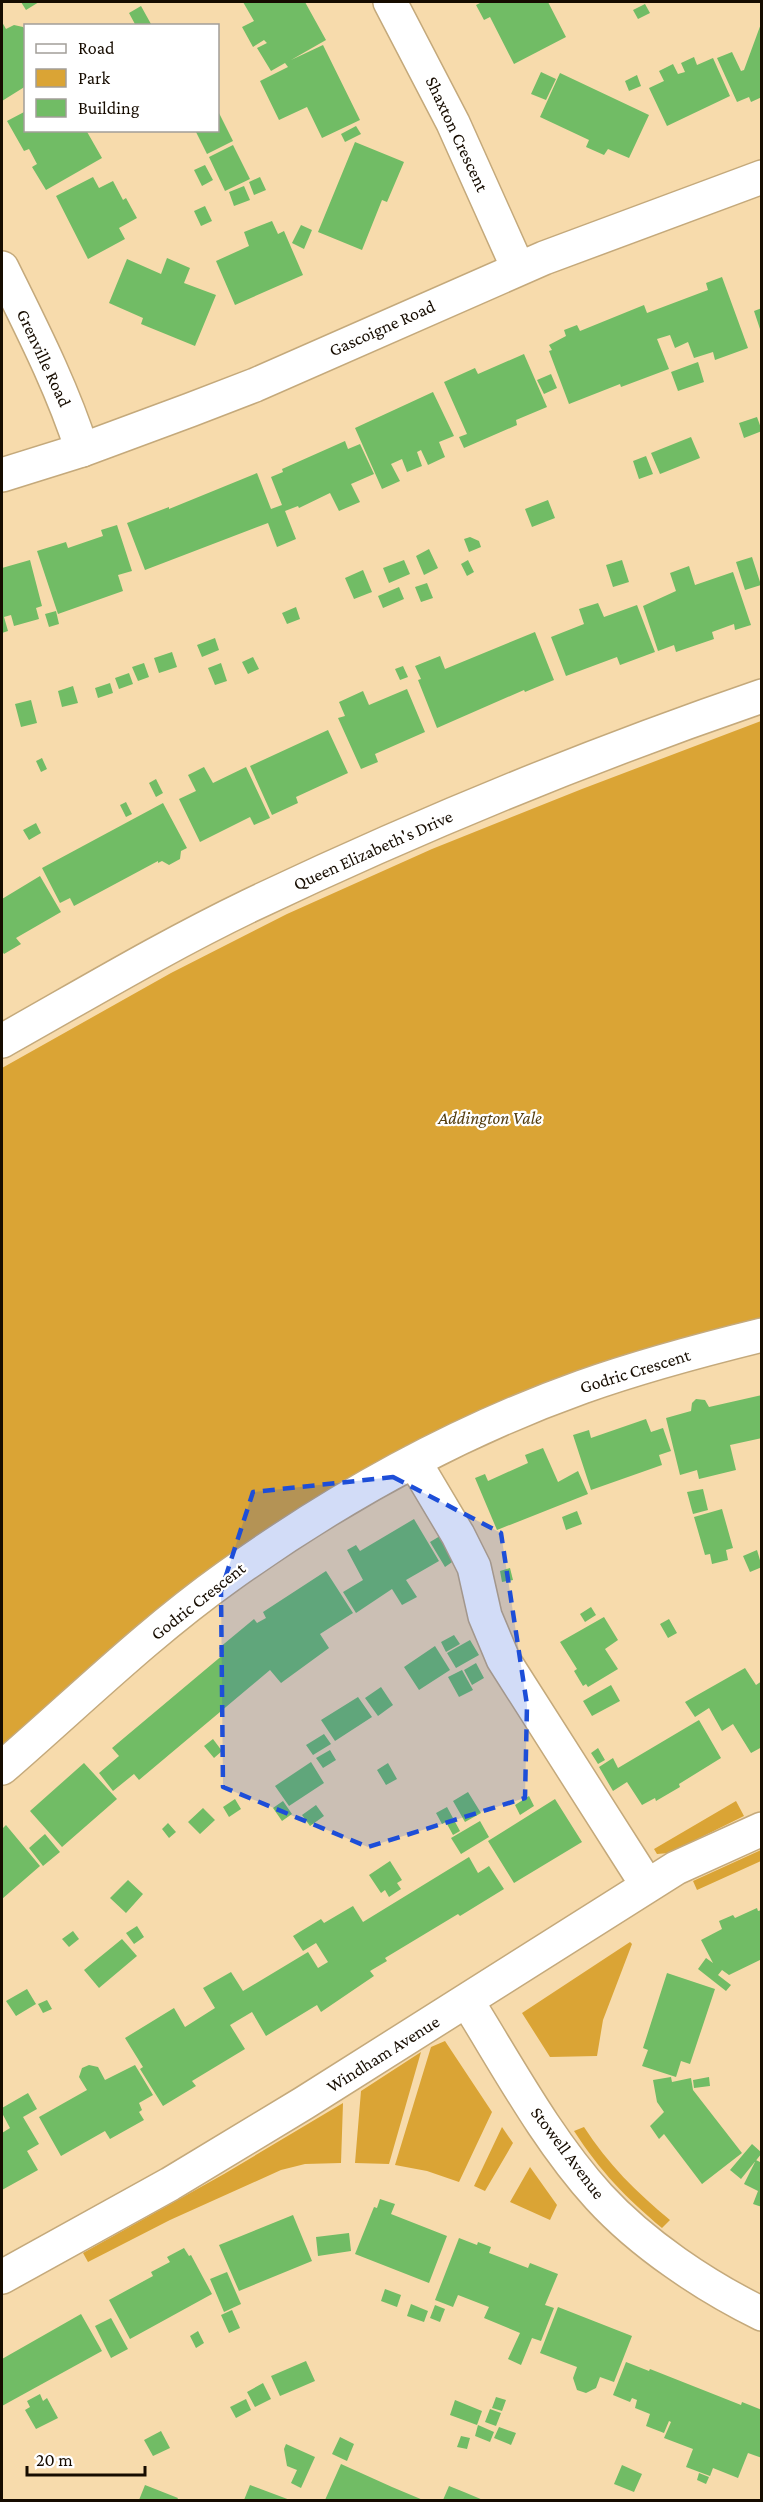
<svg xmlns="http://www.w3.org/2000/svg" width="763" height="2502" font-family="'Crimson Pro',serif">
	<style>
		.green { fill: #daa435 }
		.building { fill: #71bc65 }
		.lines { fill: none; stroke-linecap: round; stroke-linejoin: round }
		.minor-casing { stroke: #c4a97b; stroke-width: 36 }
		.tertiary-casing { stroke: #c4a97b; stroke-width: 36 }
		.minor { stroke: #fff; stroke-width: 33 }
		.tertiary { stroke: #fff; stroke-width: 33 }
		.marked { fill: #1d4ed8; fill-opacity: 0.2; stroke: #1d4ed8; stroke-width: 4.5; stroke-dasharray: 12 8; stroke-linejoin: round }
		.labels { text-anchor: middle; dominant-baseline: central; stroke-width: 4.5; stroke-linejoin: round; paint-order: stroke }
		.street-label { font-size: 18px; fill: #160c00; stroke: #fff }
		.park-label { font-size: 18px; font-style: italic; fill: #533c0d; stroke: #fff }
	</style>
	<rect width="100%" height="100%" fill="#f7dbac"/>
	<path class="green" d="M761,721V1320L538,1387L463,1419L392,1454L318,1496L262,1533L2,1748V1068L171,973L287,914L432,849L582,789Z
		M736,1801L744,1816L669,1853L657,1854L654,1849Z
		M761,1850V1861L697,1890L693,1881Z
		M630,1942L632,1944L603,2020L597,2056L550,2057L522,2013Z
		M445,2041L492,2112L459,2182L427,2171L395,2165L431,2047Z
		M421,2052L389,2164L355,2163L361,2091Z
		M343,2103L341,2163L305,2164L281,2170L170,2220L88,2262L83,2253L224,2174Z
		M502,2127L513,2143L485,2191L474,2186Z
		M584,2127C608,2164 636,2192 670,2220L662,2228C626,2198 600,2171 574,2131Z
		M530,2167L557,2205L550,2220L510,2202Z"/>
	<path class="building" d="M21,2H39L26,10Z
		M243,2H305L326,40L291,60L323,45L360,120L322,138L307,107L279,120L260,81L288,67L285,63L271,71L257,48L267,43L264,40L253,47L242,27L254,21Z
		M482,2H548L566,37L514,64L490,17L484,20L476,5Z
		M645,4L650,13L638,19L633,10Z
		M141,6L151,24L148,26H136L129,13Z
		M762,21V97L751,102L749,97L737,102L717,58L732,52L741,71L744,70Z
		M2,22L6,29L14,25L23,27L26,31V86L2,101Z
		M694,57L697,65L713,58L730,96L667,126L649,88L664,81L659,71L673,64L678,74L685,72L681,63Z
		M541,72L556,79L546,100L531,94Z
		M560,73L649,115L629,158L608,149L604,155L586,147L589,140L540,117Z
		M637,75L641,86L629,91L625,81Z
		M26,111V130H86L102,158L46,190L32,167L37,164L29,149L24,151L7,121Z
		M218,111L233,141L207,154L195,130H218Z
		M356,126L361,134L345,142L341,134Z
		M355,142L404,162L387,202L382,200L362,250L318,232Z
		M233,145L250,179L225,191L209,157Z
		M205,165L213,180L202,186L194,170Z
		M93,177L99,188L113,181L123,200L126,198L137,218L119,228L125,239L88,259L56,196Z
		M260,177L266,190L254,195L249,182Z
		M244,186L250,200L234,206L229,192Z
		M205,206L212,221L201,226L194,211Z
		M272,221L278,234L284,231L303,275L235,305L216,261L249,246L244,232Z
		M301,225L312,230L304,249L292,243Z
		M167,258L190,268L184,283L216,295L195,346L141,324L143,318L109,303L127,259L161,274Z
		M722,277L748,348L715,360L713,352L694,358L688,342L675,348L670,335L657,339L669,369L621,387L620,384L569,404L549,351L552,350L549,345L566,336L564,330L577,325L580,331L644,305L647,313L708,290L706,283Z
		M762,308V332H761L754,311Z
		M524,354L547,407L516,420L517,425L464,448L459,437L467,434L444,382L475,368L478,374Z
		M698,362L704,382L678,391L671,372Z
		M551,374L557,388L544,394L537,380Z
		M433,392L454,436L439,442L445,457L428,465L421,450L417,452L422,466L407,472L402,459L391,464L400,481L382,489L355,428Z
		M757,417L762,431L744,438L739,423Z
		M691,437L700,458L660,474L651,453Z
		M345,441L348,449L360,444L374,474L351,484L360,502L339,511L330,493L299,508L298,506L285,511L296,539L277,547L268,523L145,570L127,523L169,507V509L257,473L271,509L282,505L271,477L283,472L282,469Z
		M646,456L653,474L639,479L633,461Z
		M548,500L555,518L532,527L525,509Z
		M117,525L132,571L118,575L123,591L58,614L37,551L66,542L68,548L103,536L101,530Z
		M470,537L479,541L481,547L469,552L464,539Z
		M429,549L438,568L424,575L416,556Z
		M752,557L761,585L745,590L736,562Z
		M30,560L42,606L36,608L39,619L14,626L11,615L4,617L8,631L2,633V568Z
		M404,560L410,574L389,583L383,568Z
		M468,560L474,572L467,576L461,564Z
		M622,560L629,582L613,587L606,565Z
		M689,566L695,585L733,572L751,625L735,630L734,624L712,632L714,639L676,652L674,645L658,651L643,606L676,591L670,573Z
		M363,570L372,592L354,599L345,578Z
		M427,583L433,598L421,602L415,587Z
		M399,587L404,599L383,608L378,596Z
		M598,603L604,617L637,605L655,652L620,665L617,657L566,676L551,637L584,624L579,609Z
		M296,607L300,619L287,624L282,613Z
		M56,611L59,624L49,627L45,614Z
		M535,632L554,680L525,692L524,690L437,728L418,680L421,679L415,666L440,656L445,669Z
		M215,638L219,650L202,657L197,645Z
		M172,652L177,667L159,673L154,658Z
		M253,657L259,669L248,674L242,662Z
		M144,663L149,677L138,681L132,667Z
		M221,663L227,681L215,685L208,668Z
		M403,666L408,677L400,680L395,669Z
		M129,673L133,684L119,689L115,678Z
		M110,683L113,693L98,698L95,688Z
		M73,686L78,703L62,707L58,691Z
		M407,689L425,732L375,754L378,762L361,769L338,718L345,716L339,702L363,691L369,705Z
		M31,700L37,723L21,727L15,704Z
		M328,730L348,773L296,797L298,803L272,815L250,766Z
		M42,758L47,769L41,772L36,761Z
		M204,767L213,783L246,767L270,818L254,825L250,817L200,842L179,799L196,791L188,775Z
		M156,779L163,793L156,797L149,783Z
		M126,802L132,814L126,817L120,805Z
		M163,803L187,848L181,851L180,859L169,865L162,861L158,863V861L74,906L70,898L60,903L42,868Z
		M36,823L41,833L29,840L23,830Z
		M40,876L61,912L16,938L21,944L4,954L2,951V899Z
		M762,1395V1438L730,1445L736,1470L699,1479L697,1470L680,1475L666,1418L691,1411L692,1403L696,1399L705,1400L709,1407Z
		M646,1419L651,1432L663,1428L671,1451L659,1455L662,1465L591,1490L573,1435L589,1430L591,1438Z
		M543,1448L558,1482L578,1471L588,1494L497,1530L475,1478L485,1474L488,1481L528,1463L525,1455Z
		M703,1489L708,1510L693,1514L687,1492Z
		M722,1509L733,1548L726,1550L728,1560L712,1564L710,1554L705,1555L694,1517Z
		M577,1511L582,1524L566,1530L562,1517Z
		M414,1519L439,1561L406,1580L417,1597L402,1605L392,1589L356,1613L343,1592L363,1580L347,1550L356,1545L360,1551Z
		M440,1536L455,1560L445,1567L430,1542Z
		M757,1550L762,1567L750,1572L743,1556Z
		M510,1568L513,1580L502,1582L500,1571Z
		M326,1571L353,1613L320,1634L329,1648L281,1683L270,1670L139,1780L134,1774L113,1791L99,1773L119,1756L112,1748L224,1654L219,1648L254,1619L257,1623L266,1618L263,1612Z
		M591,1607L596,1615L585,1622L580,1614Z
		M604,1617L618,1640L605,1649L618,1669L588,1687L586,1684L583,1686L574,1671L577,1669L560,1642Z
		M669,1619L677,1633L668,1638L660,1624Z
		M454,1635L460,1644L446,1652L441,1642Z
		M470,1640L479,1655L456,1668L447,1653Z
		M435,1646L450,1670L419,1690L404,1667Z
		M476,1663L484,1678L472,1685L464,1670Z
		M745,1668L756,1685L762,1681V1747L751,1753L733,1724L722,1731L709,1708L695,1717L685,1702Z
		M462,1670L473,1690L459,1697L448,1677Z
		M611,1685L620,1701L592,1716L583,1701Z
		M381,1687L393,1705L378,1716L365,1698Z
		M358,1697L372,1717L335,1741L321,1720Z
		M699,1720L721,1758L679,1784L680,1787L656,1801L655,1798L642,1805L627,1782L613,1791L599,1767L613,1758L618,1768Z
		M324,1734L331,1744L313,1755L306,1745Z
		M213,1739L222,1751L214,1758L204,1746Z
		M598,1748L605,1760L598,1764L591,1753Z
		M330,1750L336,1760L323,1768L316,1758Z
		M311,1762L324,1783L289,1806L275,1786Z
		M84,1763L117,1799L62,1847L30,1811Z
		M388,1763L397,1779L386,1785L377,1770Z
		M468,1792L481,1813L465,1822L453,1801Z
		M529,1796L534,1806L520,1815L515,1805Z
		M235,1799L241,1809L229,1817L223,1807Z
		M555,1799L582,1842L514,1883L488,1841Z
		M283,1801L292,1814L282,1821L273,1808Z
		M316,1805L324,1816L310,1826L302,1815Z
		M447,1807L453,1818L442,1824L436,1813Z
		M203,1808L215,1820L200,1834L188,1822Z
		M454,1820L460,1831L453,1835L447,1824Z
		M480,1821L489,1837L461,1854L451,1838Z
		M168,1823L176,1832L169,1838L162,1829Z
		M6,1825L40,1866L2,1899V1829Z
		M45,1834L60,1852L43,1866L29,1848Z
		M469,1857L478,1873L489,1866L504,1889L460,1916L458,1914L385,1958L387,1961L370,1971L374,1976L321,2012L317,2005L266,2036L252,2012L230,2025L245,2049L192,2081L196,2086L163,2106L140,2069L143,2067L125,2038L174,2008L185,2027L215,2008L203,1988L231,1972L243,1991L308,1952L318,1968L328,1962L316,1943L303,1951L293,1936L321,1919L324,1923L353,1906L363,1922Z
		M390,1861L402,1880L397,1883L401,1889L389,1897L385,1890L381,1893L369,1875Z
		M128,1880L143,1894L126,1913L110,1898Z
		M757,1908L758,1911L762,1910V1959L729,1975L722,1970L718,1975L731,1985L726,1991L698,1969L706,1958L713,1963L701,1940L722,1929L719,1921L733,1915L735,1918Z
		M137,1926L144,1937L134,1944L126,1933Z
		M73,1931L79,1939L69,1947L62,1939Z
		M122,1939L137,1956L99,1988L84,1970Z
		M667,1973L715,1989L690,2064L681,2061L676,2077L642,2066L648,2050L643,2048Z
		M27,1989L36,2004L16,2016L6,2001Z
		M47,2000L52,2009L43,2013L38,2004Z
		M89,2065L98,2067L105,2080L135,2065L153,2095L139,2103L142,2110L139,2112L144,2120L110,2139L105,2131L61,2156L39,2117L87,2090L79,2077L82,2068Z
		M671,2077L672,2082L691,2078L693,2090L742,2153L702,2184L664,2134L659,2139L650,2126L664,2112L657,2102L653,2080Z
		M709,2077L710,2086L694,2088L693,2080Z
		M28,2093L37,2109L23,2117L39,2144L27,2151L38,2170L2,2190V2133L10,2128L2,2113V2108Z
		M752,2144L762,2153L741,2179L730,2170Z
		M756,2160L762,2163V2207L753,2204L758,2191L744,2184Z
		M380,2199L395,2204L391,2214L447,2236L429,2283L355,2254L374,2207L377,2208Z
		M293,2215L312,2261L239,2291L219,2245Z
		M349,2233L351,2251L318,2256L316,2237Z
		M459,2238L477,2245L478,2242L491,2247L489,2253L528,2268L530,2263L558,2274L545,2305L554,2308L541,2341L532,2338L521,2365L508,2359L520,2333L484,2318L489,2307L458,2295L453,2307L435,2300Z
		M184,2248L189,2256L191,2255L212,2294L130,2339L109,2300L153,2276L151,2272L170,2262L167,2257Z
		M227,2272L241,2304L224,2312L210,2279Z
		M385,2289L401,2295L397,2307L381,2301Z
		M411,2304L428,2311L424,2322L407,2316Z
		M435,2305L445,2309L440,2322L430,2318Z
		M558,2307L632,2336L614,2382L600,2377L596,2388L586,2393L577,2390L573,2378L577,2367L540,2353Z
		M232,2310L240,2328L229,2333L221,2315Z
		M81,2314L102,2351L2,2406V2359Z
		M111,2318L128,2349L111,2358L95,2326Z
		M198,2331L204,2343L196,2348L190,2336Z
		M306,2361L315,2381L280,2396L271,2376Z
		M626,2362L649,2371L650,2369L741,2405L742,2402L762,2410V2458L748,2453L738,2478L713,2468L710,2476L686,2467L693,2449L664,2438L671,2422L669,2421L664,2433L646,2426L650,2414L635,2408L637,2400L632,2398L630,2402L613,2395Z
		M263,2383L271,2399L255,2407L247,2392Z
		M40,2394L43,2401L47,2398L58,2418L36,2429L25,2410L30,2407L27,2401Z
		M496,2397L506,2400L502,2411L492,2408Z
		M246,2399L251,2410L236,2418L230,2407Z
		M455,2400L482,2411L477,2425L450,2415Z
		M490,2409L501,2413L496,2426L485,2422Z
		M478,2425L494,2432L490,2442L475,2436Z
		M499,2427L516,2433L511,2445L494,2438Z
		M161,2431L170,2448L153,2456L144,2440Z
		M461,2436L470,2438L467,2449L457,2447Z
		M340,2437L354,2444L347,2461L332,2454Z
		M286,2444L315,2457L301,2488L291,2483L297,2470L287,2466L284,2449Z
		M341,2464L392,2487L423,2500H325Z
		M622,2465L642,2474L634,2492L614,2484Z
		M699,2473L709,2477L706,2484L697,2480Z
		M145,2485L178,2498L177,2500H139Z
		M250,2485L290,2500H244Z
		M449,2486L464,2492L483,2500H443Z"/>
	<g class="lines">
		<defs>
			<path id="minor" d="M390,2L453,123L518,268
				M2,268C31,327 62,387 82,450
				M2,1041C84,995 164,947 249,906C415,827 587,756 762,696
				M414,1461L458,1535L474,1567L485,1616L503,1659L647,1885
				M2,1768C76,1704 147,1634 227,1577C336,1499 456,1432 582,1387C641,1366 701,1350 762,1335
				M467,2001C508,2067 547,2140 599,2197C642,2244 705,2286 762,2314
				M2,2277L170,2184L304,2103L676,1868L762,1829"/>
			<path id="tertiary" d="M2,475L82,450L190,410L255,385L544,258L762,177"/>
		</defs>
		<use href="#minor" class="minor-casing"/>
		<use href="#tertiary" class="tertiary-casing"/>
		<use href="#minor" class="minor"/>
		<use href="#tertiary" class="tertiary"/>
	</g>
	<path class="marked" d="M393,1477L501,1533L527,1705L525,1798L368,1847L223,1787L221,1591L253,1492Z"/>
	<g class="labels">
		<g class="street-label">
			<text transform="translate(457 134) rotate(65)">Shaxton Crescent</text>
			<text transform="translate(382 328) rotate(-24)">Gascoigne Road</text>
			<text transform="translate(44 358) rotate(65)">Grenville Road</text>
			<text transform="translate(373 850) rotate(-24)">Queen Elizabeth's Drive</text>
			<text transform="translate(635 1371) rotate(-17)">Godric Crescent</text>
			<text transform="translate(198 1601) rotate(-38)">Godric Crescent</text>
			<text transform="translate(383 2054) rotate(-32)">Windham Avenue</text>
			<text transform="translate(568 2153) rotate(53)">Stowell Avenue</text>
		</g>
		<g class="park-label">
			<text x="490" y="1118">Addington Vale</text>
		</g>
	</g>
	<rect width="763" height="2502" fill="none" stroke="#160c00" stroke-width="6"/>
	<rect x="24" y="24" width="195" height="108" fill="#ffffff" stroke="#a29e99" stroke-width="1.5"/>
	<rect x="36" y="44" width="30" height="9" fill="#ffffff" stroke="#a29e99" stroke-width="1.5"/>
	<text x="78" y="54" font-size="18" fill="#160c00">Road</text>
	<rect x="36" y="69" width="30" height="18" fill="#daa435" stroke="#a29e99" stroke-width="1.5"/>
	<text x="78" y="84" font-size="18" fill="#160c00">Park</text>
	<rect x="36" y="99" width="30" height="18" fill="#71bc65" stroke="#a29e99" stroke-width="1.5"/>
	<text x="78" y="114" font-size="18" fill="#160c00">Building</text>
	<path d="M27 2466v9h118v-9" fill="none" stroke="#160c00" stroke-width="3"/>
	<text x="36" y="2466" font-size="18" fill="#160c00" stroke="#ffffff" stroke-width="4.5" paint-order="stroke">20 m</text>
</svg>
